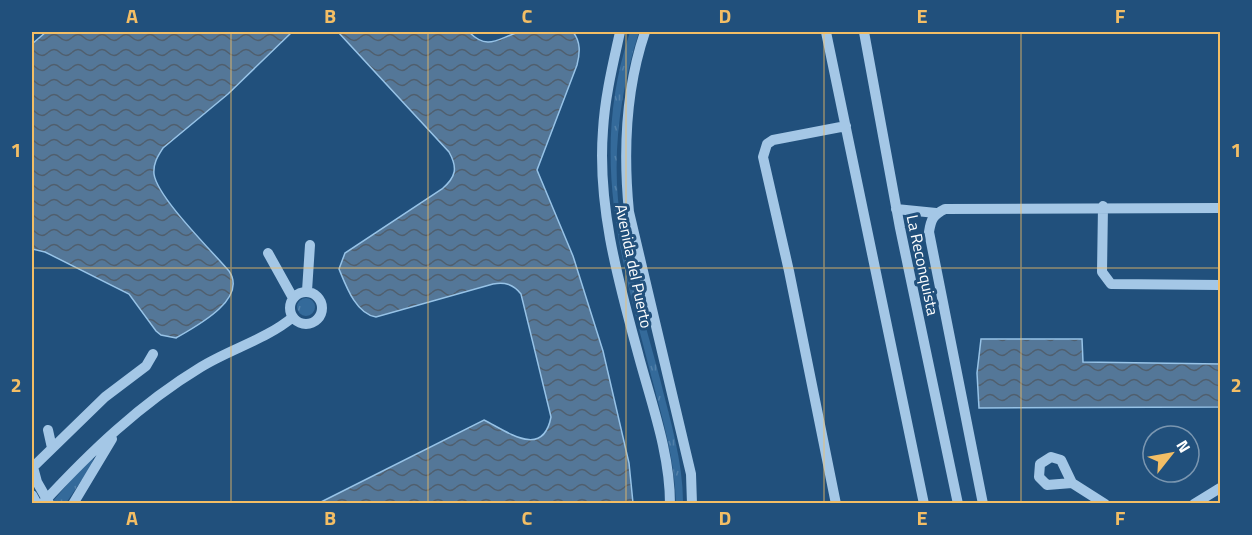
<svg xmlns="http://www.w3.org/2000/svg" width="1252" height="535" font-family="'Titillium Web',sans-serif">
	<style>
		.grass { fill: url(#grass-tufts) }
		.water { fill: url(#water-waves); stroke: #97c3e7; stroke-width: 1.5 }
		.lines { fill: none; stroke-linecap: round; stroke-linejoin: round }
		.minor { stroke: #a4c7e6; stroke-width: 10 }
		.grid { fill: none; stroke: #f3be65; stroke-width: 1.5; stroke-opacity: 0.55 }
		.labels { text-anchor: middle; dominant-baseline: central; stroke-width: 6; stroke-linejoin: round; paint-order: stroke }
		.street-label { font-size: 16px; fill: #fff; stroke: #21507c }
		.neatline { fill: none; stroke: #f3be65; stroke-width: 2 }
		.grid-label { font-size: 20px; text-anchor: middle; font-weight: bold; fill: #f3be65 }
	</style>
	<defs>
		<pattern id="grass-tufts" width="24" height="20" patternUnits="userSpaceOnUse" patternTransform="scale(1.5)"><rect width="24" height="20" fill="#346a9a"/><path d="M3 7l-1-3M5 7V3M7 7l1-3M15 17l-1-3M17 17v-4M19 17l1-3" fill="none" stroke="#5280a9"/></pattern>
		<pattern id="water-waves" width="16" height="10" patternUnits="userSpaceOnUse" patternTransform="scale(1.5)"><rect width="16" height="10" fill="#547798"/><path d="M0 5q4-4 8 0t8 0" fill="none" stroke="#505f6e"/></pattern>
	</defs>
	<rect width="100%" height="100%" fill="#21507c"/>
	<path class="grass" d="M630,32H639C619,94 610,164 622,229C631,279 647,329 660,379C670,420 683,461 683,503H676C675,461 663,420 652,379C621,258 589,156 630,32Z
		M297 307a9 9 0 1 1 18 0a9 9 0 1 1-18 0Z
		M89,459H93L92,465L66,503H54V500Z"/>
	<path class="water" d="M46,32H292L228,94L163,148C158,156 153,163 154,174C157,197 211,250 229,271C248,299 197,326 176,338L161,335L156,331L129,294L45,252L32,249V44Z
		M338,32H469C489,52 499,37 520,32C536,28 557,31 573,32C581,42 580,53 577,65L537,170L573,256L603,351L629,463L633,503H319L484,420C508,432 543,459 551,417L521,294C513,284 505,282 493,284L376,317C356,314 346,286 339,269L345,253L442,189C456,177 458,168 449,152Z
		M981,339H1082L1083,362L1220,364V407L979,408L977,373Z"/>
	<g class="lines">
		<path class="minor" d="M620,32C613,64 605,96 603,130C597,208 619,283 639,357C652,405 670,454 670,504
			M645,32C625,91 623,151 629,212L691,474L692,504
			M826,32L924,504
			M864,32L900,228L958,504
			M1103,206L1102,272L1111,284L1220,285
			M896,209L936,213
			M268,253L293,298
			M307,291L310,245
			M290 308a16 16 0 1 1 32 0a16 16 0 1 1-32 0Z
			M48,430L52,448
			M33,467L37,482L49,503
			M32,468L105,397L146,366L153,354
			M1072,483L1047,485L1039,477L1040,464L1051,457L1061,460L1072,483L1105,504
			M32,495L37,504
			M42,504C90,452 140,404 201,367C230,349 267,339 293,317
			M73,504L112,439
			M836,504L789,271L763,157L767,144L773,140L846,126
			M983,504L929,232C931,219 933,215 945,209L1220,208
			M1194,504L1220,488"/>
	</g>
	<path class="grid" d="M231,32V504M428,32V504M626,32V504M824,32V504M1021,32V504M32,268H1220"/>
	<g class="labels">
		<g class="street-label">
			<text transform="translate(923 265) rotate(78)">La Reconquista</text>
			<text transform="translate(634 266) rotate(78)">Avenida del Puerto</text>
		</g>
	</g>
	<rect width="1252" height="535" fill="none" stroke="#21507c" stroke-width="66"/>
	<g transform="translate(1171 454) rotate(59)"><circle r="28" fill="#21507c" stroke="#7a96b0" stroke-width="1.5"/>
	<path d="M0-4.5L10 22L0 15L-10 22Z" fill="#f3be65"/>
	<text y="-9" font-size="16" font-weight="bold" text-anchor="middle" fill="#ffffff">N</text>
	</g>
	<rect x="33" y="33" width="1186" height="469" class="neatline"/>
	<g class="grid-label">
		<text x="132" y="23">A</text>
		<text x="330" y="23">B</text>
		<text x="527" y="23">C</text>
		<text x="725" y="23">D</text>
		<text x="922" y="23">E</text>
		<text x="1120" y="23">F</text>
		<text x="16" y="157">1</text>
		<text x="1236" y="157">1</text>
		<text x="16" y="392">2</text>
		<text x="1236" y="392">2</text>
		<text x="132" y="525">A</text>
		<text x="330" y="525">B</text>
		<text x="527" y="525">C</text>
		<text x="725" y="525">D</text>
		<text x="922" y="525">E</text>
		<text x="1120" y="525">F</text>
	</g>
</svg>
